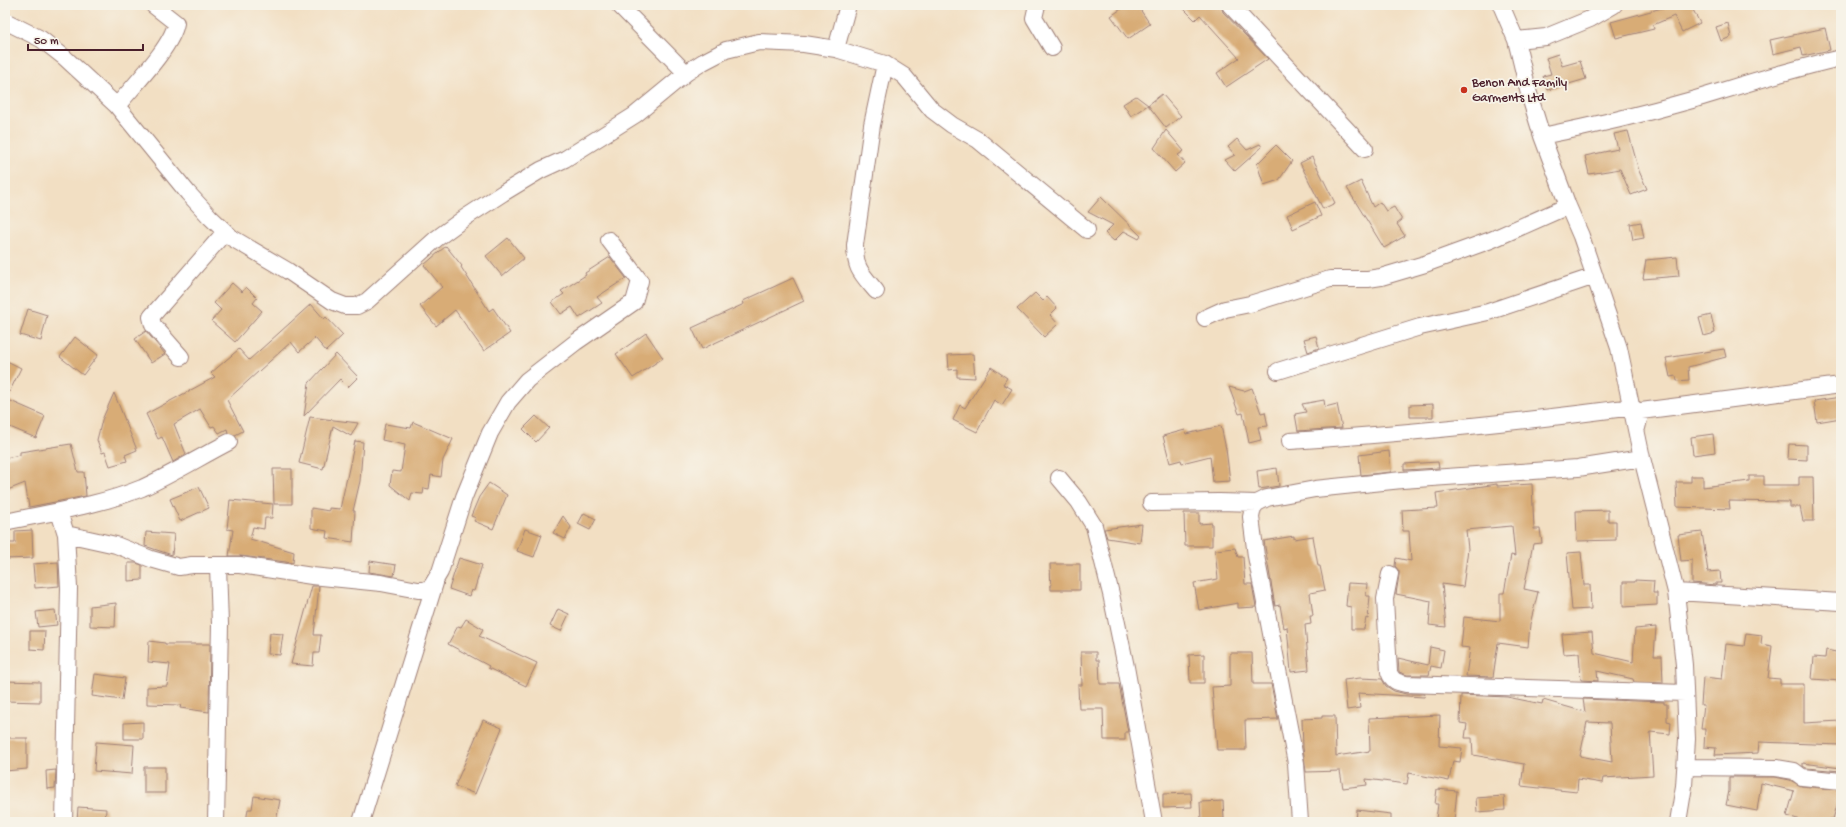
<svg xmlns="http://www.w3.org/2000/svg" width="1846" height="827" font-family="'Gochi Hand',sans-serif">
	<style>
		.building { fill: #d8ac76; fill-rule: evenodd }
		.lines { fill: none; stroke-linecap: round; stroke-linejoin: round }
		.minor-casing { stroke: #9e7f77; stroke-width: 18 }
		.minor { stroke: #fff; stroke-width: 16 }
		.poi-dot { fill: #c8321e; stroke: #f7f3e8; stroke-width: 1.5 }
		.labels { text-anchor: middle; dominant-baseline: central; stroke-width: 3.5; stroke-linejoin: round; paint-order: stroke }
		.poi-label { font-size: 13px; fill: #4a1f2b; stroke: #f7f3e8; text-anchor: start }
	</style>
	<rect width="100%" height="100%" fill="#f7f3e8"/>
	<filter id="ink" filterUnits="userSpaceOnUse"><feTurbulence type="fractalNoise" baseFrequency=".025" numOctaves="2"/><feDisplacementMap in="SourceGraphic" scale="8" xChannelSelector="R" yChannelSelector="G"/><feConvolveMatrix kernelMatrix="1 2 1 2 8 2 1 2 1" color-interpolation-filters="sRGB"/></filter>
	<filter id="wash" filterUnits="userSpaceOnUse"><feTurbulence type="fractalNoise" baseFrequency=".012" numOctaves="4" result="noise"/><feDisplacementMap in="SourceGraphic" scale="16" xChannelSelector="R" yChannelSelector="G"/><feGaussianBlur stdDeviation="0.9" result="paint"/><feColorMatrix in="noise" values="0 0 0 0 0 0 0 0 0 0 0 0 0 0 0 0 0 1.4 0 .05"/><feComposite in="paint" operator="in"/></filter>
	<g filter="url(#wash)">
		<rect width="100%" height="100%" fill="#f2dfc3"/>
		<g id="blocks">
			<path class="building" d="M1127,5H1137L1150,24L1128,39L1111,16Z
				M1180,5H1221L1223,12L1268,59L1226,87L1217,73L1239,58L1200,15L1195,20Z
				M1669,5H1693L1694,7L1692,8L1700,23L1682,32L1674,16L1653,25L1654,29L1616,38L1611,22L1669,6Z
				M1728,23L1731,37L1721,41L1716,27Z
				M1825,28L1830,50L1803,56L1801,47L1773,54L1770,40Z
				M1558,54L1562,66L1580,61L1586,79L1548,90L1543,76L1551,74L1546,58Z
				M1162,94L1181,116L1166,128L1148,105Z
				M1136,96L1148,105L1131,116L1123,104Z
				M1166,130L1184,151L1178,155L1185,163L1175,172L1154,148Z
				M1628,131L1639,171L1647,189L1631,195L1620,169L1589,174L1585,156L1618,149L1614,134Z
				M1237,139L1247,150L1260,144L1262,147L1235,171L1225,160L1235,155L1228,147Z
				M1276,145L1292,161L1279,180L1264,185L1257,164Z
				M1312,157L1335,203L1323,209L1300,163Z
				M1361,181L1373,207L1380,202L1386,211L1394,207L1402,220L1397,224L1405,236L1384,248L1347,188Z
				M1101,197L1141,236L1139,239L1124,231L1114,241L1105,233L1113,225L1088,212Z
				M1315,202L1321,216L1293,229L1287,215Z
				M1641,222L1644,238L1633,240L1630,224Z
				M508,238L524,258L502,276L486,256Z
				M446,246L462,266L461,267L489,311L493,308L510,333L484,351L455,310L436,326L420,306L442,287L424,265Z
				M610,257L626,278L597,297L602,303L579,318L572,307L561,314L552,302L564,294L561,291L586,275L585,273Z
				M1677,257L1679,276L1643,279L1646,260Z
				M793,278L804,301L702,349L692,328L744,304L743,301Z
				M232,283L242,292L246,287L257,298L253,303L262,311L235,342L211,321L221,310L214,303Z
				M1035,293L1043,301L1047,297L1057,308L1050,315L1058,324L1044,337L1017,309Z
				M311,304L324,319L326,317L343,335L326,351L315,338L299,352L291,342L227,400L243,431L235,435L228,433L227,429L219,433L214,426L211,427L200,409L174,424L186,454L173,462L162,437L158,439L146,414L215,377L211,373L239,349L249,360Z
				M28,309L47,315L41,341L20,335Z
				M1711,315L1715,333L1704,336L1699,318Z
				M146,331L165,354L151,363L135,339Z
				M646,333L663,358L633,378L616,354Z
				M1316,336L1319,348L1308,352L1304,339Z
				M75,337L98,355L83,375L60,357Z
				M1724,349L1726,357L1688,367L1689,380L1677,381L1676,376L1670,377L1666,358Z
				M336,354L358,377L348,387L340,379L304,416L309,383Z
				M973,354L975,378L957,377V369L949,370L948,355Z
				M5,360L21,368L6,399L45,416L36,438L5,425Z
				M991,367L1007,378L1003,384L1012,389L1002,405L994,400L977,432L953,420L960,405L965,408Z
				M1229,387L1244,391L1252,388L1261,413L1265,412L1268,426L1258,427L1261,440L1249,443L1243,413L1239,414Z
				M114,393L137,450L125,455L127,461L110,466L105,452L102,453L97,440L102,420Z
				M1841,397V418L1817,422L1814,401Z
				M1324,400L1325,407L1337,404L1342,428L1298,431L1295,414L1306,412L1302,404Z
				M1433,404V417H1410V405Z
				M536,416L549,428L536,442L523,429Z
				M310,417L358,423L351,436L333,426L323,469L299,463Z
				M413,422L453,439L443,460L441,477L431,475L429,489L424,488L423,494L412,493L410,501L390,485L392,471L401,472L405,445L382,440L385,424L411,428Z
				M1221,426L1226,449L1230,481L1213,482L1210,456L1182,463L1181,460L1170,463L1163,436L1185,430L1186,434Z
				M1713,434L1715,452L1693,455L1691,437Z
				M355,441L363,442L360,481L353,511H355L353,542L326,538L327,531L311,528V508L329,511V508L340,509Z
				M71,444L78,472H84L86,496L29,507L25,483L5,491V458L20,455V452Z
				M1789,444L1807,445V460L1788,459Z
				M1389,451L1391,472L1361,475L1359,455Z
				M1438,462L1439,468L1404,470V464Z
				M1277,468L1279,486L1259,489L1257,471Z
				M273,469H292V504H274Z
				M1691,476H1703V487L1749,481V476H1764V485H1799V477H1813L1814,521H1803L1800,507H1790V502L1729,501L1730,509L1677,507L1676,482H1691Z
				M489,483L507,495L493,529L474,521L476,518L471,516L479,497Z
				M1497,484V486L1532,484L1534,529H1540L1542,543L1533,544L1524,589L1538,592L1530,624L1528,647L1498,643L1493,677L1466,676L1470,648L1461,647L1464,617L1500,621V593H1504L1511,555L1515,556L1512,526L1466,530L1468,549L1463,587L1442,584L1446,627L1429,625L1431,601L1396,594L1399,575V571L1395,566L1396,558L1411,561L1409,531H1403L1402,510L1438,508L1436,493Z
				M199,487L209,508L180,521L170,499Z
				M230,500L273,504L272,518H265L264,529L253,527L250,539L294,552L293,563L241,556H229L233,530L227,529Z
				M1608,510V521H1616V540L1577,541L1576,511Z
				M584,513L596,519L590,530L578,524Z
				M1184,513H1199V524L1212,523V546H1185Z
				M563,516L571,527L565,539L553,533Z
				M1142,524L1140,543L1107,538L1104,529Z
				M525,529L542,535L534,557L517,551Z
				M32,530L33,558L5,559V543H15V531Z
				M146,532L174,534L172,555L145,546Z
				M1702,532L1708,572L1720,571L1721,583H1716V585L1692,583V560L1681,561L1678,535Z
				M1294,536V539L1313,536L1318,566H1320L1325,590L1310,593L1313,616H1310L1311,624L1305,625L1309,670L1291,672L1287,627L1284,628L1280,605L1275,606L1264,541Z
				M1235,548L1238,557H1243L1245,584H1252L1256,607L1238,608V603L1199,610L1194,583L1218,579L1215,550Z
				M1581,552L1584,585H1590L1591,609L1572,610L1567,553Z
				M459,558L482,565L474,591L471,590L469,596L449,589Z
				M370,561L396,565L394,576L369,572Z
				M58,562L59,586L35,588L33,564Z
				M128,563H136L142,565V580L128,581Z
				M1050,564H1080V590H1051Z
				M1635,580L1654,581L1653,593H1657V605L1623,607V582H1635Z
				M1348,583L1367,584L1366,596H1370L1368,619L1366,618L1364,629H1351V607L1346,606Z
				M312,586H319L314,635H321L319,653H314L313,666L291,664Z
				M116,603L115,627L90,626V606Z
				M558,609L569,614L561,631L550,626Z
				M55,610L57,625L38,627L36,612Z
				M466,619L483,629L479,636L537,663L526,686L488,668L489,666L448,644L458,626L461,627Z
				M1656,627L1654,656H1662L1663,683L1634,682L1633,679L1597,671L1598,681L1581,680L1579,653L1564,654L1562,634L1592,632L1594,653L1633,662L1635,629Z
				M30,631H45L44,650L30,649Z
				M270,633L283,634L280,655L268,654Z
				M1746,633L1762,635L1761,644L1772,646L1768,678L1780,679V684H1804V723L1840,721V745L1759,742L1758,753L1715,755L1716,748L1704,747L1705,729H1701L1704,705H1701L1703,677L1722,679L1726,644L1744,646Z
				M149,641L165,643V644H210L209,712L180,708L181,705L147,704V687L167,686L170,664L148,662Z
				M1430,647L1444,650L1441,668L1431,666L1429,675H1407L1399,672L1398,658L1428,665Z
				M1826,650L1841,653V681L1812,679L1814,657L1825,658Z
				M1081,652H1096V660H1099L1100,684H1119L1128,732H1125V740H1104L1103,709H1079L1078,685H1082Z
				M1230,653H1252L1253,684H1271L1278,719L1245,720L1246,750H1217L1212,687L1230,686Z
				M1204,654V683H1190L1189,655Z
				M95,674L125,678L122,700L92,696Z
				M1360,678L1382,679L1386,686L1394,691L1406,694H1425L1424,697L1358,693L1360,708L1347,710L1344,680Z
				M5,681L40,682V702L5,701Z
				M1461,695L1507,697L1542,704L1543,700L1585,712L1583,699L1664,702V704H1667V721L1671,722L1670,734L1650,732L1653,775L1603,778L1602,783L1578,779L1577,792L1521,786L1524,764L1473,755L1472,738H1465L1467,724L1460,723ZM1587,722L1610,723L1612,762L1580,756Z
				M1440,715L1439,746L1462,748L1460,762L1453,761L1449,781L1409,773L1407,784L1366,779L1367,785L1343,788L1340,771L1306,772L1303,748L1302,719L1322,718V716H1335L1336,756L1370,751L1369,718Z
				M483,720L502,728L475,794L455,786Z
				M143,722V739H124V723Z
				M5,738H27V769L5,771Z
				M96,742L134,745L132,774L94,771Z
				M1803,763L1841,768V771L1806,768L1803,766Z
				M144,767H165V793H144Z
				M56,770L55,788L47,789L46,771Z
				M1729,777H1775L1790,780L1801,786L1841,790V800L1839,799L1833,819H1830L1829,822H1808L1787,816L1794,791L1761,783L1757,811L1726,805L1729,791Z
				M1437,789L1457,791L1454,821L1436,819L1438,804H1435Z
				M1191,793L1192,807L1163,808V794Z
				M254,796L280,800L276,822H246L248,809H252Z
				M1504,796L1505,810L1477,812L1476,798Z
				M1223,801L1224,819L1201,820L1200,802Z
				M78,807L106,809L105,822H77Z
				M1357,810L1391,814V822H1356Z"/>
		</g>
	</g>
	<g filter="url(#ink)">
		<use href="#blocks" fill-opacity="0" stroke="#9e7f77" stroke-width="1"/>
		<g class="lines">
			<defs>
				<path id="minor" d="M619,5L686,73
					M1037,5L1034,18L1052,48
					M1230,5L1365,149
					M1501,5L1516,40L1529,94L1542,136L1568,206L1581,236L1619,348L1642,458L1676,592L1684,665L1687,739L1684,786L1678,822
					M5,21L41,39L64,57L117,106L188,193L210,217L232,238L288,271L332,301L345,306H357L367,301L436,239L466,217L503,193L541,170L565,159L635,115L686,73L703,62L726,50L759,42L804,44L836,49L885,64L904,76L932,110L952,125L978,140L1087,230
					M1516,40L1546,37L1590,19L1614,5
					M836,49L848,5
					M117,106C133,86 172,47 176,23L153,5
					M1542,136C1593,126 1643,114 1692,100C1742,85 1791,69 1841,58
					M876,291C861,273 855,269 855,245L872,125L885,64
					M1205,318L1225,309L1250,304L1330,279H1368L1381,277L1425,264L1491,240L1568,206
					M181,357L153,325L151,317L225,232
					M1278,371L1420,327L1488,312L1595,276
					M1637,428L1641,411L1841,385
					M1290,441C1405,434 1519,422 1633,407
					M1059,478L1079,502L1094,526L1111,594L1126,667L1154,822
					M1151,503L1219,502L1257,503
					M59,512L66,534L69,588L64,822
					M5,522C51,512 98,506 142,488C171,475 200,457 229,442
					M66,534L116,545L151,559L179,567L192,565H240L312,576L381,583L418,590H425L431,587L440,572L464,497L490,433L508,402L527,380L576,342L634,302L640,281L609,240
					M1390,574L1385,599L1389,672C1392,681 1397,682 1406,684L1685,693
					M1676,592L1841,602
					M1686,767L1776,768L1794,771L1802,777L1841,781
					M216,822L220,624L218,566
					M361,822L435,583
					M1300,822L1296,763L1256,556L1251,517L1253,508L1257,503L1267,498L1315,489L1402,480L1578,468L1642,458"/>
			</defs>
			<use href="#minor" class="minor-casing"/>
			<use href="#minor" class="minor"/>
		</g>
	</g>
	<circle class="poi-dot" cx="1464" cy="90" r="4"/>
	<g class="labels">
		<g class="poi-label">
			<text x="1472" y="83">Benon And Family<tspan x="1472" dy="15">Garments Ltd</tspan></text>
		</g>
	</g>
	<rect width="1846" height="827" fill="none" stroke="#f7f3e8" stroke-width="20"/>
	<path d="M28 44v6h115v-6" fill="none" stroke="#4a1f2b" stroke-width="2"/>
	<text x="34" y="44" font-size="12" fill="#4a1f2b" stroke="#f7f3e8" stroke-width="3" paint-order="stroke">50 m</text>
</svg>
